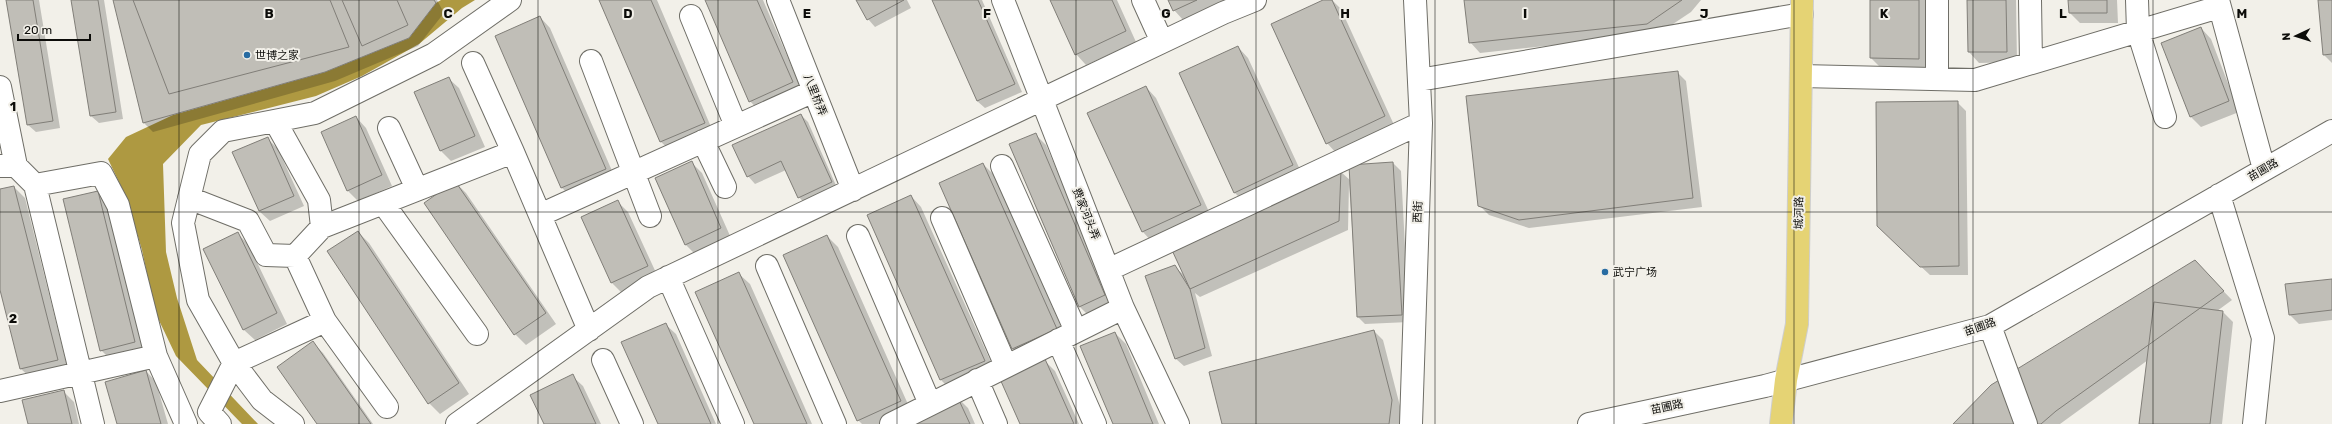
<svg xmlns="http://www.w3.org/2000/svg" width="2332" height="424" font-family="Rubik,'Noto Sans SC',sans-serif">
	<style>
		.water { fill: #ae9941 }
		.shadow { fill: #0003 }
		.building { fill: #c0beb7; stroke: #807e78 }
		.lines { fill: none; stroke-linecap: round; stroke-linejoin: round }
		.minor-casing { stroke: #6f6e67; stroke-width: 24 }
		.major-casing { stroke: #cecece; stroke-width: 24 }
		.minor { stroke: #fff; stroke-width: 22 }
		.major { stroke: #e5d374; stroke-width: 22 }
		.grid { fill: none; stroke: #0c0c09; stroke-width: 1; stroke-opacity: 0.55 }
		.poi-dot { fill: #286ca2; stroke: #f2f0e9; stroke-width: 1.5 }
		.labels { text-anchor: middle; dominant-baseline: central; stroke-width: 4; stroke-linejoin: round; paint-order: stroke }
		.poi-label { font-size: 11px; fill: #0c0c09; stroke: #f2f0e9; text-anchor: start }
		.street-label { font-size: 11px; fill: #0c0c09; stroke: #f2f0e9 }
		.grid-label { font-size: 13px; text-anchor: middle; font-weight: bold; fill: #0c0c09; stroke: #f2f0e9; stroke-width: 4; stroke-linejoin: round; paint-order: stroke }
	</style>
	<rect width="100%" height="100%" fill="#f2f0e9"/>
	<path class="water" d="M441,0H475L462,8L419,44L362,76L316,96L201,125L163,164L166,252L177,298L197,360L258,424H242L176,356L155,312L142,250L126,197L108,159L126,137L173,115L325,72L409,38L436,3Z"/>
	<path class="shadow" d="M8,0H39L60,128L36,132L28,125Z
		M72,0H104L123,119L99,123L91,116Z
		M114,0H437L444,13L418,46L335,81L153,132L144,123Z
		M600,0H657L714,134L672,152L661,142Z
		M706,0H763L803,93L760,112L750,101Z
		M857,0H907L911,8L875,27L868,19Z
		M933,0H982L1022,92L985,108L977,101Z
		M1051,0H1117L1136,42L1086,65L1076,54Z
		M1169,0H1230L1184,21L1174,10Z
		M1326,0H1332L1341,9L1395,127L1337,154L1327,143Z
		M1465,0H1701L1691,12L1658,34L1480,53L1470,42Z
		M1871,0H1929V69H1882L1871,58Z
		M1968,0H2016L2017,62L1979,63L1969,52Z
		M2069,0H2117L2118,23H2080L2070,13Z
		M2319,0H2332V63L2324,55Z
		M540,17L550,28L616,180L573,198L562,188L497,36Z
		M2201,28L2211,39L2239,112L2201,127L2190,116Z
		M1238,47L1248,58L1303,176L1245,203L1234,192Z
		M1677,72L1686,81L1702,207L1529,228L1489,215L1479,205Z
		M448,78L459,88L485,147L451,161L441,151Z
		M1146,87L1156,98L1211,216L1153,243L1143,232L1088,113Z
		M1957,102L1966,111L1968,275H1930L1887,235Z
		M801,115L808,122L838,190L806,205L799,197L786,170L755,184L748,176Z
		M356,117L366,128L392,186L358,201L348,191Z
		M1035,134L1046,145L1115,306L1090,317L1079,306Z
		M267,138L278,149L304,206L270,221L259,211Z
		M692,163L702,173L731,238L696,255L685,244Z
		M1393,163L1401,171L1409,322L1365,324L1358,317L1349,184L1348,230L1200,297L1195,293L1212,356L1184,366L1176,359L1147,277L1175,267L1186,277L1340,171L1351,181Z
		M983,164L994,175L1067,340L1024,359L1013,348Z
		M455,182L466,193L556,324L526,345L515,334Z
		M14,187L25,198L68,370L32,379L21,369L0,286V190Z
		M97,192L108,203L146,352L112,361L101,350Z
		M911,196L921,207L995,371L952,391L941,380L868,215Z
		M618,202L628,212L658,277L622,293L612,283Z
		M358,232L369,243L469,394L440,414L429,403Z
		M237,233L248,244L287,324L255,340L244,330L204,249Z
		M827,236L838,247L911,411L883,424H862L858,420Z
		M2204,271L2232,300L2217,311L2223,312L2233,322L2222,424H2140L2148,360L2060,424H1954Z
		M739,274L750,284L812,424H755Z
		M2332,280V320L2299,324L2290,315L2286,285Z
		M665,324L676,334L716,424H659Z
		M1374,331L1383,340L1401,410L1399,424H1223Z
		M1115,333L1126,344L1159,424H1114Z
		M313,343L323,353L373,424H318Z
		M1044,360L1055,371L1079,424H1021Z
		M146,371L156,382L168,424H118Z
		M572,376L583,386L601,424H545Z
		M63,391L74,402L79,424H29Z
		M957,397L968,408L975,424H918Z"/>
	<path class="building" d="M6,0H33L53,121L27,125Z
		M71,0H98L116,112L90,116Z
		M113,0H434L436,3L409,38L325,72L143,123Z
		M133,0H330L349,47L169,94Z
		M342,0H397L408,25L362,46Z
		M599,0H651L705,123L660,142Z
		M705,0H757L793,82L749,102Z
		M856,0H904L867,20Z
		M932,0H978L1015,84L977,101Z
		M1050,0H1112L1126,31L1075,55Z
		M1168,0H1197L1173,11Z
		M1323,0H1332L1385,116L1326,144L1271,24Z
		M1464,0H1682L1647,24L1469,43Z
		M1870,0H1919V59L1870,58Z
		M1967,0H2006L2007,52H1968Z
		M2068,0H2107V13H2069Z
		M2318,0H2332V54L2323,55Z
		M540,16L606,169L561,188L495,36Z
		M2201,27L2229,101L2190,117L2161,43Z
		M1238,46L1293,165L1234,193L1179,73Z
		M1678,71L1693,198L1519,220L1478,206L1466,96Z
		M449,77L475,136L440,151L414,92Z
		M1146,86L1201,205L1142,232L1087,113Z
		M1958,101L1959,266L1920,267L1877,226L1876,102Z
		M801,114L832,182L798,198L781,161L747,177L732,145Z
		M356,116L382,175L347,191L321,132Z
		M1036,133L1105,295L1079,307L1009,144Z
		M268,137L294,196L259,211L232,152Z
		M692,161L721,228L685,245L655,178Z
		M1393,162L1402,315L1357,317L1349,165Z
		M983,163L1057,329L1012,349L939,183Z
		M1341,170L1339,221L1190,289L1171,248Z
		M455,181L546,313L514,335L424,203Z
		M14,186L58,360L20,369L0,290V189Z
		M98,191L135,342L100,351L63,199Z
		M911,195L985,361L940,380L867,215Z
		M618,200L648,266L611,283L581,217Z
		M358,231L459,383L428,404L327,251Z
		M238,232L277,313L243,330L203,249Z
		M827,235L901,401L857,421L783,255Z
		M2195,260L2224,291L2056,411L2041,424H1953L1991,385Z
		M1175,265L1190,289L1205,348L1175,359L1145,276Z
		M739,272L807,424H754L695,292Z
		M2332,279V310L2289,315L2285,284Z
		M2154,302L2223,311L2210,424H2139Z
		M666,323L711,424H658L621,342Z
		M1374,330L1392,400L1389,424H1222L1209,372Z
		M1115,332L1153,424H1113L1080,346Z
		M313,341L371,424H317L277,367Z
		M1045,359L1074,424H1020L1000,379Z
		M146,370L161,424H117L105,382Z
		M573,374L596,424H544L530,395Z
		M64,390L72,424H28L22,400Z
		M957,396L970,424H917L913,416Z"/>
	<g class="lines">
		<defs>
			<path id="minor" d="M778,0L853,190
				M1003,0L1123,308L1178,424
				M1143,0L1162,42
				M2030,0L2031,63
				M2137,0L2138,31L2165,117
				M2218,0L2264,169
				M691,16L736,126
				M591,61L650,216
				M473,63L513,152
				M1801,76L1975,80L2219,7
				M1937,79V0
				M1419,80L1802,14
				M0,87L16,166
				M275,121L319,200L322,227L295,256
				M389,128L417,189
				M703,141L725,187
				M0,166H16L35,185L101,173L118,205L156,356L186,424
				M1002,166L1076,331
				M35,185L93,424
				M2219,195L2263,338L2254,424
				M189,198L248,221L266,255L295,256L325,321L387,407
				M383,203L477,334
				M540,215L814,91
				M942,218L1006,366
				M322,227L513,152L589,330
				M858,236L930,404
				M767,266L835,424
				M1108,270L1421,123
				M668,277L733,424
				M1990,326L2026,424
				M1058,340L1095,424
				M603,360L632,424
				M977,380L996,424
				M0,391L156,356
				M220,424L209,412L234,363L325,321
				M293,424L262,400L234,363L198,300L183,223L200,154L223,131L315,113L434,54L510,0
				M457,424L648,287L1223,13L1255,0
				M891,424L1123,308
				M1411,424L1421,123L1415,0
				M1589,424L1765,386L1990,326L2332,131"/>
			<path id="major" d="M1781,424L1786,380L1797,324L1802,0"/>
		</defs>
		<use href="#minor" class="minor-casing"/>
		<use href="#major" class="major-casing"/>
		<use href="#minor" class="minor"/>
		<use href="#major" class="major"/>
	</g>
	<path class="grid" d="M179,0V424M359,0V424M538,0V424M718,0V424M897,0V424M1076,0V424M1256,0V424M1435,0V424M1614,0V424M1794,0V424M1973,0V424M2153,0V424M0,212H2332"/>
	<g class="poi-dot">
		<circle cx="247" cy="55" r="4"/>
		<circle cx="1605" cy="272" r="4"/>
	</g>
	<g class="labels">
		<g class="poi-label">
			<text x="255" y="55">世博之家</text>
			<text x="1613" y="272">武宁广场</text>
		</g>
		<g class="street-label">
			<text transform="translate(815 95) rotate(68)">八里桥弄</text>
			<text transform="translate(2263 170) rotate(-30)">苗圃路</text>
			<text transform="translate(1418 212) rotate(-88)">西街</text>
			<text transform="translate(1799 213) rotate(-89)">城河路</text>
			<text transform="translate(1086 214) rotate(68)">费家河头弄</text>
			<text transform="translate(1980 327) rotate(-19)">苗圃路</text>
			<text transform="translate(1667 407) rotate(-12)">苗圃路</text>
		</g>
	</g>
	<g class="grid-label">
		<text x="269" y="18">B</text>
		<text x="448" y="18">C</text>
		<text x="628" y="18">D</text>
		<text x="807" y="18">E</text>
		<text x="987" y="18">F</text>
		<text x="1166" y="18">G</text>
		<text x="1345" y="18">H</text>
		<text x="1525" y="18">I</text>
		<text x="1704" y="18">J</text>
		<text x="1884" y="18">K</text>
		<text x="2063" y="18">L</text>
		<text x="2242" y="18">M</text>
		<text x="13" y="111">1</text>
		<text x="13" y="323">2</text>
	</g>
	<g transform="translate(2296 36) rotate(266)" stroke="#f2f0e9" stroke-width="3" paint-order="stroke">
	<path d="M0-3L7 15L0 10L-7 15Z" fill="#0c0c09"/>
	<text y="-6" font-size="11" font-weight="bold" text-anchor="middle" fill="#0c0c09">N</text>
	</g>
	<path d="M18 34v6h72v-6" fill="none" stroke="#0c0c09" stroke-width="2"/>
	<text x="24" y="34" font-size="12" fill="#0c0c09" stroke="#f2f0e9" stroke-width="3" paint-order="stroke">20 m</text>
</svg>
